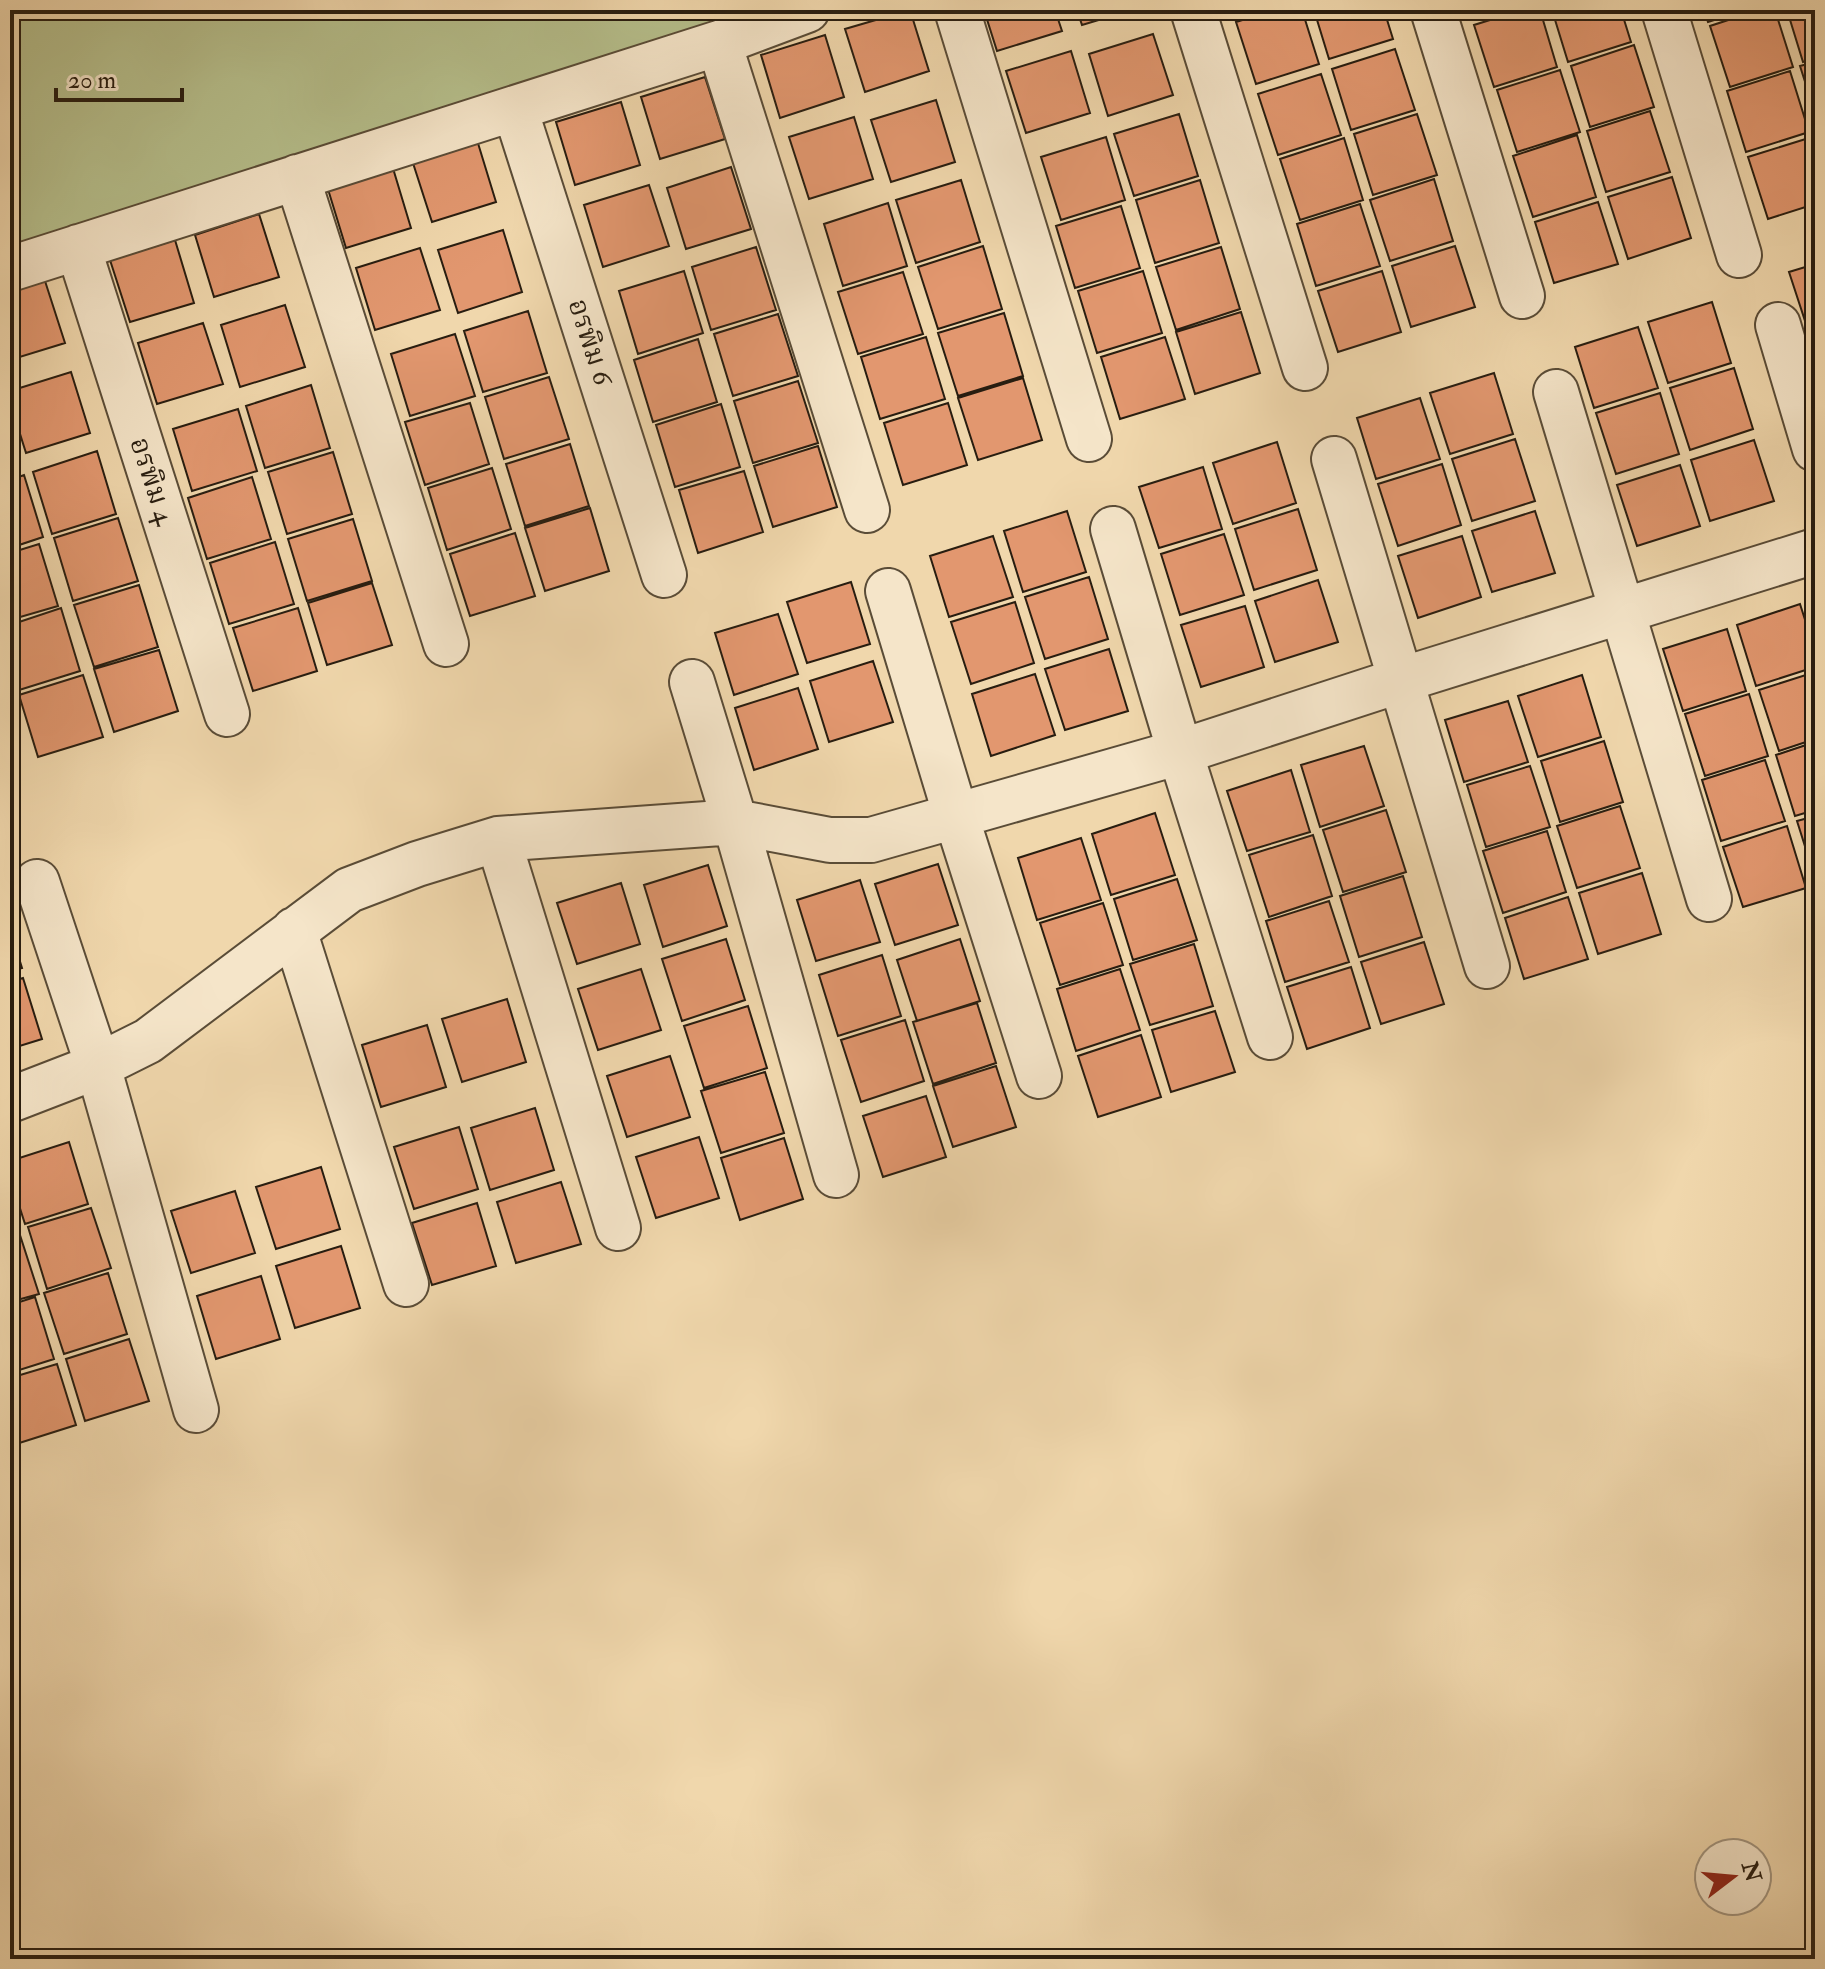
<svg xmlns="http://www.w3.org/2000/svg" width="1825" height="1969" font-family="'IM FELL Double Pica','Noto Serif Thai',serif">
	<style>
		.green { fill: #b6bf8c; stroke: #6f6e4e; stroke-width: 2 }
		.building { fill: #e2976f; stroke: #281d10; stroke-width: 2 }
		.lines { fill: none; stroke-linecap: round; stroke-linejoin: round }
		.street-casing { stroke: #5a4c37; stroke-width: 48 }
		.street { stroke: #f5e5c9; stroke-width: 44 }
		.labels { text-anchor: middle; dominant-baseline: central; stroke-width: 8; stroke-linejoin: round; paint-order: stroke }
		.street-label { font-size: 28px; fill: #281d10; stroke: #f5e5c9 }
	</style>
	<rect width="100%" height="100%" fill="#f0d7ac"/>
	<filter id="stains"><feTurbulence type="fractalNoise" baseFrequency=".0025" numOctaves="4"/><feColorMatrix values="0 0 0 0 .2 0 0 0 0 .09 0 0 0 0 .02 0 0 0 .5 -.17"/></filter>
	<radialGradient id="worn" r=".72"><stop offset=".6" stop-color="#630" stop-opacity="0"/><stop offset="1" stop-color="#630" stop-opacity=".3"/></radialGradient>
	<path class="green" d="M26,10H806L10,268V22Z"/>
	<path class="building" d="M910,10L929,71L865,92L845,29Z
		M984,10H1055L1062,31L997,51Z
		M1077,10H1132L1082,25Z
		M1275,10H1302L1319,64L1256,84L1236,22Z
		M1314,10H1384L1393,39L1329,59Z
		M1522,10H1540L1557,67L1494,87L1474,25Z
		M1552,10H1621L1631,42L1568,62Z
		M1704,10H1746L1708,22Z
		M1759,10H1775L1793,67L1730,87L1710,26Z
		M1787,10H1815V58L1803,62Z
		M1153,34L1173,95L1108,116L1089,54Z
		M825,35L844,97L780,118L761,55Z
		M1634,45L1654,107L1590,127L1571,66Z
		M1395,49L1415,110L1351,130L1332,69Z
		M1071,51L1090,113L1026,133L1006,71Z
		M1815,62V113L1800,66Z
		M1560,70L1580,132L1517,152L1497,90Z
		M1790,71L1809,132L1746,152L1727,91Z
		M1321,74L1341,135L1278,155L1258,94Z
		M705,77L725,139L660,159L641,97Z
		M936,100L955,162L891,182L871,120Z
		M621,102L640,165L575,185L556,122Z
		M1650,111L1670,172L1606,192L1587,131Z
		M1179,114L1198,176L1134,196L1114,134Z
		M1417,114L1437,175L1373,195L1354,134Z
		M854,117L873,179L809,199L789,137Z
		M1577,135L1596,197L1533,217L1513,156Z
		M1106,137L1125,200L1061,220L1041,157Z
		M1812,137L1815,148V204L1768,219L1748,157Z
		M1344,138L1363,200L1300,220L1280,159Z
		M477,140L496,202L432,222L412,160Z
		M392,165L411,228L346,248L327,186Z
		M731,167L751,229L686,249L667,188Z
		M1672,177L1691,238L1628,259L1608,197Z
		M1434,179L1453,241L1390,261L1370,200Z
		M961,180L980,242L916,263L896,200Z
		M1200,180L1219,243L1155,263L1136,200Z
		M649,185L669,246L603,267L584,205Z
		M1598,202L1618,264L1554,283L1535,222Z
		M888,203L907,266L843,286L824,224Z
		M1360,204L1380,266L1316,286L1297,224Z
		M1121,206L1140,268L1075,288L1056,226Z
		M259,214L279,277L214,297L195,235Z
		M503,230L522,292L458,313L438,250Z
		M175,240L194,303L130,322L110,260Z
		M983,246L1002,309L938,329L918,267Z
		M1455,246L1475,307L1411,327L1392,266Z
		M756,247L776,310L711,330L692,267Z
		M1221,247L1240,309L1176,330L1156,267Z
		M420,248L440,310L375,330L356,268Z
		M1815,264V332L1809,333L1789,272Z
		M684,271L703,333L638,354L619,291Z
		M1143,271L1162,333L1097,353L1078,291Z
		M1382,271L1401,332L1338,352L1318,291Z
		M903,272L923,334L858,354L838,292Z
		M45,281L65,343L10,360V292Z
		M1712,302L1731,363L1668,383L1648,322Z
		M285,305L305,367L240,387L221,325Z
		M528,311L547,373L483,392L464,331Z
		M1241,312L1260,373L1195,394L1176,332Z
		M1004,313L1023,376L958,396L938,333Z
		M778,314L798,376L733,396L714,334Z
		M203,323L223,384L157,404L138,343Z
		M1638,327L1658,388L1594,408L1575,347Z
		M455,334L475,396L410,416L391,354Z
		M926,337L945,399L880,419L861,357Z
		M1165,337L1185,399L1120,419L1101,357Z
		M698,339L717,402L653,422L634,360Z
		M1734,368L1753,429L1690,450L1670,388Z
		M71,372L90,433L26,453L10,402V391Z
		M1494,373L1513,434L1450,454L1430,393Z
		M549,377L569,439L504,459L485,397Z
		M1023,378L1042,440L978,460L958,398Z
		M798,381L818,443L753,463L734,401Z
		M311,385L330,448L265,468L246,406Z
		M1660,393L1679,454L1616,474L1596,413Z
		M1420,398L1440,459L1376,479L1357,418Z
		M470,403L489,464L425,485L405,422Z
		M948,403L967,465L903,485L884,423Z
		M721,404L740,467L675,487L656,425Z
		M238,409L257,471L192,491L173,429Z
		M1515,439L1535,501L1472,521L1452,459Z
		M1754,440L1774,501L1710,521L1691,460Z
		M1277,442L1296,503L1233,524L1213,463Z
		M570,444L589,506L525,526L506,464Z
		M818,446L837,507L773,527L754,466Z
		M97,451L116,514L52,534L33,472Z
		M333,452L352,514L287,534L268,472Z
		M1442,464L1461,525L1398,546L1378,484Z
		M1680,465L1700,526L1637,546L1617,485Z
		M1203,467L1222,529L1159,548L1139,487Z
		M492,468L511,529L447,550L428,488Z
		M744,471L763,532L698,553L679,490Z
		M24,475L43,537L10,548V480Z
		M252,477L271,539L207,559L188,498Z
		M590,508L609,571L545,591L525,528Z
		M1298,509L1317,570L1254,590L1235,529Z
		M1067,511L1086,572L1023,592L1004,531Z
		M1535,511L1555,573L1492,592L1472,531Z
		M118,518L138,581L73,601L54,538Z
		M353,519L372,581L307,601L288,539Z
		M515,533L535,596L470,616L450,554Z
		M1224,534L1244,595L1180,615L1161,554Z
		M993,536L1013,597L949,617L930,556Z
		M1462,536L1481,597L1418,618L1398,556Z
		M275,542L294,604L229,624L210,563Z
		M39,544L58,606L10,620V553Z
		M1089,577L1108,639L1045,659L1025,597Z
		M1318,580L1338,642L1275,662L1255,601Z
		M851,582L870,644L807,663L787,602Z
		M372,583L392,645L327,665L308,603Z
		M139,585L158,647L94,667L74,605Z
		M1015,602L1034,663L971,684L951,622Z
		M1800,604L1815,651V667L1756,686L1737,625Z
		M1245,606L1264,667L1201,687L1181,625Z
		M61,608L80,671L16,691L10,673V625Z
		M298,608L317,671L253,691L233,628Z
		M778,614L798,674L734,695L715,633Z
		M1727,629L1746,691L1683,711L1663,649Z
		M1109,649L1128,711L1065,730L1045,669Z
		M159,650L178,711L114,732L94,669Z
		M873,661L893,722L829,742L810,681Z
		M1815,672V739L1779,751L1759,690Z
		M1035,674L1055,735L991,756L972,694Z
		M83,675L103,737L38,757L19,695Z
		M1582,675L1601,737L1538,757L1518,696Z
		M798,688L818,749L754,770L735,708Z
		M1749,694L1768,756L1705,776L1685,714Z
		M1508,701L1528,762L1464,782L1445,720Z
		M1604,741L1623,802L1560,822L1541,761Z
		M1815,742V810L1795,816L1776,755Z
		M1364,746L1384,806L1320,827L1301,765Z
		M1765,760L1785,821L1721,841L1702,780Z
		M1530,766L1550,827L1486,847L1467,785Z
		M1291,770L1310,832L1247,851L1227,791Z
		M1620,806L1640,868L1577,888L1557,826Z
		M1386,810L1406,872L1343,892L1323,830Z
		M1155,813L1175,875L1111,895L1092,834Z
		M1815,816V878L1797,821Z
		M1787,826L1806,888L1743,907L1723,847Z
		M1547,831L1566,892L1503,913L1483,851Z
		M1313,835L1332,896L1269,917L1249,855Z
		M1081,838L1101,900L1037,920L1018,858Z
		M938,864L958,925L895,945L875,884Z
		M708,865L727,926L663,947L644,885Z
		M1642,873L1661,934L1598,954L1579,893Z
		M1403,876L1422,937L1359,957L1340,896Z
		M1177,879L1197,940L1133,960L1114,899Z
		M860,880L880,942L816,961L797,900Z
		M621,883L640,944L577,964L557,903Z
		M1568,897L1588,959L1524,979L1505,918Z
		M1329,901L1349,962L1285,982L1266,921Z
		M1103,903L1123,965L1060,985L1040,923Z
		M10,929L22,968L10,971Z
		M726,939L745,1000L682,1021L662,959Z
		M960,939L980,1001L917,1021L897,960Z
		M1424,942L1444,1004L1381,1024L1361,962Z
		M1194,944L1213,1006L1150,1025L1130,964Z
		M882,955L901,1016L838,1036L819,975Z
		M1351,967L1370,1028L1307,1049L1287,987Z
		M641,969L661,1030L598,1050L578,989Z
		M1120,969L1140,1030L1076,1051L1057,989Z
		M23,978L42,1039L10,1049V982Z
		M507,999L526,1062L462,1082L442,1019Z
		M977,1003L996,1063L933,1084L913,1022Z
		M748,1006L767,1068L704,1088L684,1026Z
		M1215,1011L1235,1072L1171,1092L1152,1030Z
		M905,1020L924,1081L861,1102L841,1040Z
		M427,1025L446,1087L381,1107L362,1045Z
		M1141,1035L1161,1097L1098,1117L1078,1056Z
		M670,1056L690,1117L627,1137L607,1076Z
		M996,1066L1016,1127L953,1147L933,1086Z
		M765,1072L784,1133L721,1153L701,1091Z
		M926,1096L946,1157L883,1177L863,1116Z
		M535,1108L554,1170L490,1190L471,1128Z
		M459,1127L478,1189L414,1209L394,1147Z
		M699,1137L719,1198L656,1218L636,1157Z
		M784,1138L803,1199L740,1220L721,1158Z
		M69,1142L88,1204L25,1224L10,1177V1161Z
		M321,1167L340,1229L276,1249L256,1187Z
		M561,1182L581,1244L516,1263L497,1202Z
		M235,1191L255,1253L191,1273L171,1211Z
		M477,1203L496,1266L432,1285L412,1223Z
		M91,1208L111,1268L47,1289L28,1227Z
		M19,1232L39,1294L10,1302V1235Z
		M341,1246L360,1308L295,1328L276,1266Z
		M108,1273L127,1334L64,1354L44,1293Z
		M261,1276L280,1339L216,1359L197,1296Z
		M35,1297L54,1359L10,1373V1305Z
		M129,1339L149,1401L85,1421L66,1359Z
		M57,1364L76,1425L13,1445L10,1437V1378Z"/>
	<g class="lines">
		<defs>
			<path id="street" d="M957,10L1089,439
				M1193,10L1305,368
				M1433,10L1522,296
				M1664,10L1739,255
				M719,43L867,510
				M515,109L664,575
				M297,177L446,644
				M78,247L227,714
				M10,269L719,43L807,10
				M1778,325L1815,449
				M1556,392L1709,899
				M1334,459L1487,966
				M1113,529L1180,752L1270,1037
				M888,591L956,816L1039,1076
				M692,682L735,822L836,1175
				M498,839L618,1228
				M37,882L98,1066L196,1410
				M294,930L406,1284
				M10,1100L98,1066L148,1041L349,890L417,864L498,839L735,822L830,840H871L1180,752L1401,680L1815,551"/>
		</defs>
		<use href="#street" class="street-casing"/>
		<use href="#street" class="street"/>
	</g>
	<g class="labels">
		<g class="street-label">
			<text transform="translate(590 342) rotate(72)">อรพิม 6</text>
			<text transform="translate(152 481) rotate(72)">อรพิม 4</text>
		</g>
	</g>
	<rect width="1825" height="1969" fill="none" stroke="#f0d7ac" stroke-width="40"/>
	<rect x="12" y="12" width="1801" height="1945" fill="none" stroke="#281d10" stroke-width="4"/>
	<rect x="20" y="20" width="1785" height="1929" fill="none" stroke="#281d10" stroke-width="2"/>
	<g transform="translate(1733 1877) rotate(74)"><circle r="38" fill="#f5e5c9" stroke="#a3957f" stroke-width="2"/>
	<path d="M0-6L14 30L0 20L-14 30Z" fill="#8f2418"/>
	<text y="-12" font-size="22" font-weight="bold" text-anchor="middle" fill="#281d10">N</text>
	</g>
	<path d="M56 88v12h126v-12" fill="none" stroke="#281d10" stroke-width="4"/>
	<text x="68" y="88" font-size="24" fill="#281d10" stroke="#f5e5c9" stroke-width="6" paint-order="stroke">20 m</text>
	<rect width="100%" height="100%" filter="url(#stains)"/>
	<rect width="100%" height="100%" fill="url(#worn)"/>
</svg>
